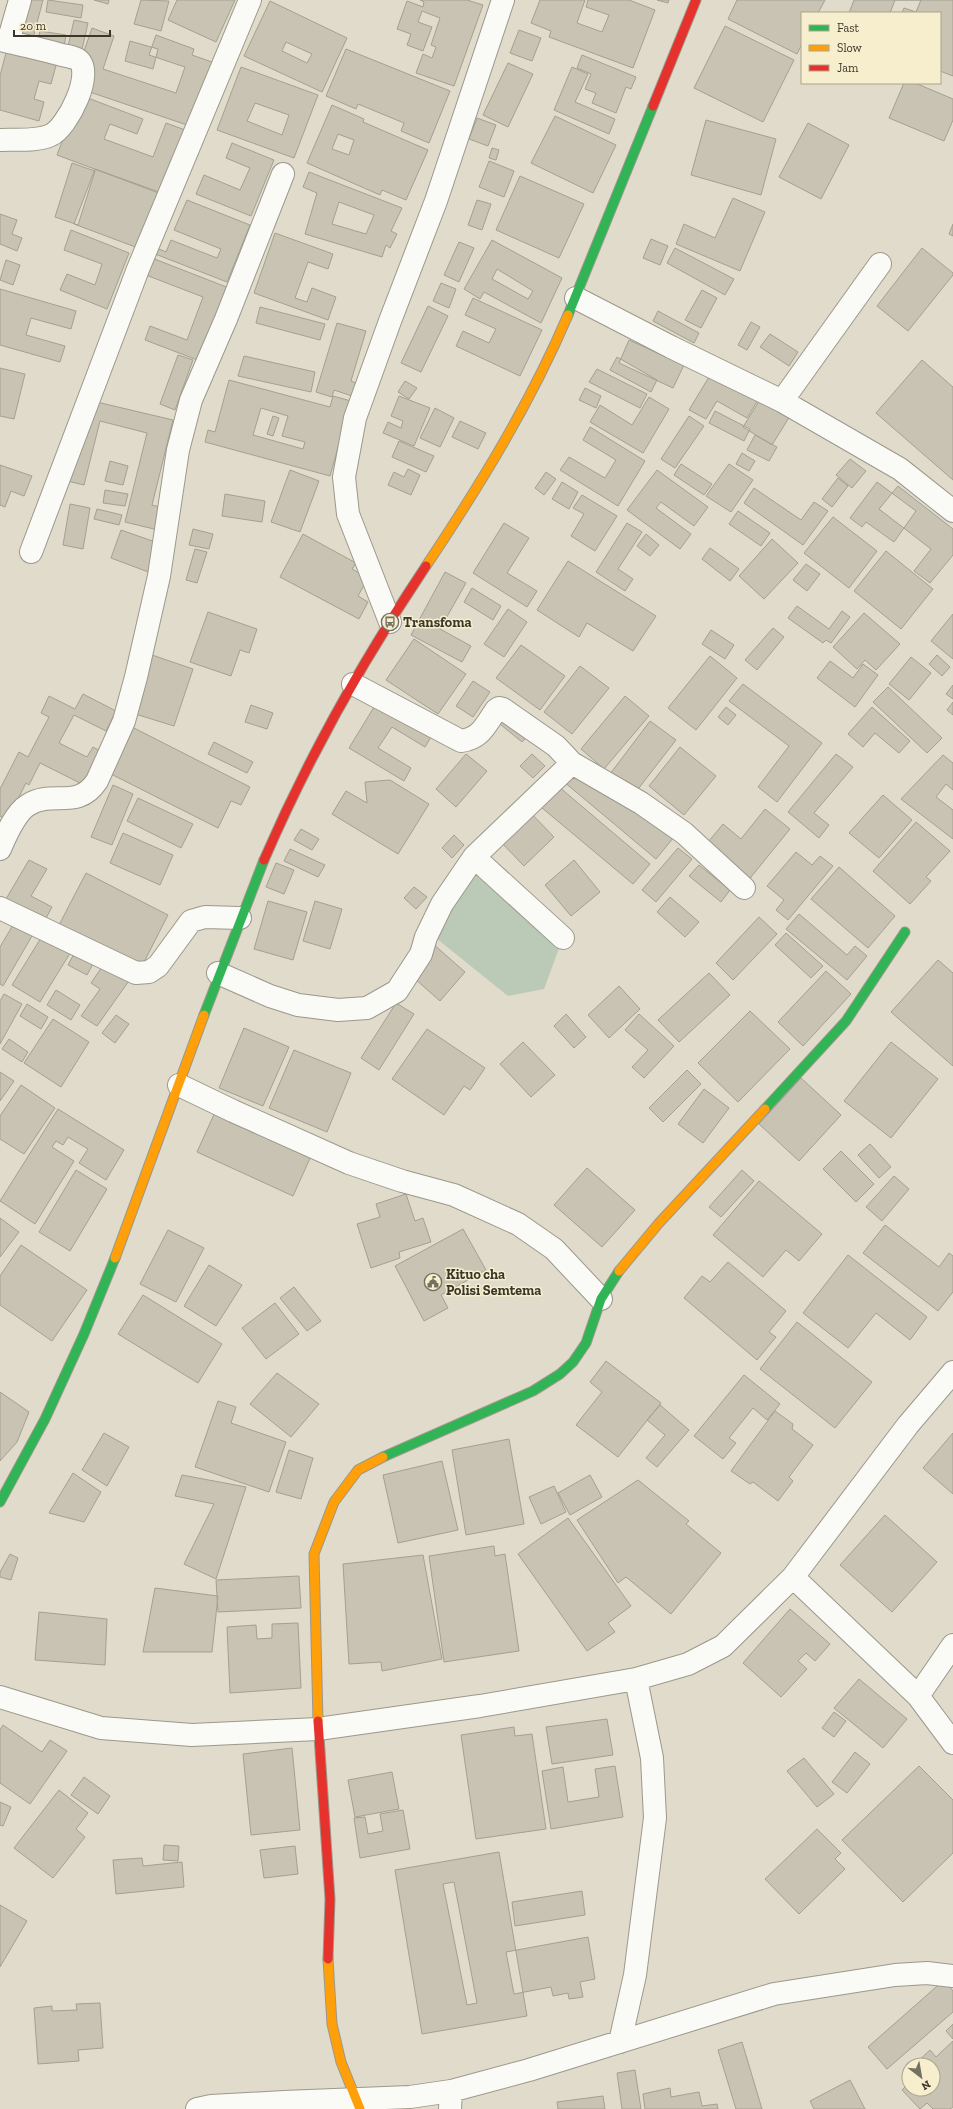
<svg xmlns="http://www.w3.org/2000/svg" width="953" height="2109" font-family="'Zilla Slab',serif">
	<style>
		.green { fill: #bbc9b7 }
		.building { fill: #c8c3b3; stroke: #a4a092; fill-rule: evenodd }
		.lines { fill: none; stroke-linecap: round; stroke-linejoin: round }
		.street-casing { stroke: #9c988b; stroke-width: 24 }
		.fast-casing { stroke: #9c988b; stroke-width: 11 }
		.slow-casing { stroke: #9c988b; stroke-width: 11 }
		.jam-casing { stroke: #9c988b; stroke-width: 11 }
		.street { stroke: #fafaf7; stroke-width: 22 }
		.fast { stroke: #30b455; stroke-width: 9 }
		.slow { stroke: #ff9f0a; stroke-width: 9 }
		.jam { stroke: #e5322d; stroke-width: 9 }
		.labels { text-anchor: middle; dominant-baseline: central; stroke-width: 3; stroke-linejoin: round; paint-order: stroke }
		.poi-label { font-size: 14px; font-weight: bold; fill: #3a372a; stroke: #f7eecd; text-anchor: start }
	</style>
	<rect width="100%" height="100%" fill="#e0dbca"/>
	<path class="green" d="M475,849L561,943L544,989L508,996L431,934Z"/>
	<path class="building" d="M27,0H43L32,42L17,37Z
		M48,0L83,5L81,18L46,12Z
		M94,0H109L108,4Z
		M141,0L169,1L161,31L134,24Z
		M177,0H235L216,42L168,20Z
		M420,0H467L483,5L454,86L416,73L423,54L432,58L436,47L431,45L440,18L422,11L418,22L432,27L423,51L407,45L411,34L397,29L407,1L423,7L424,2Z
		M540,0H585L577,23L602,32L609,15L586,7L588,0H629L655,10L633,68L549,37L551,31L531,23Z
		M657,0H669L668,3Z
		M737,0H825L818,13H802V44L797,54L728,19Z
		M854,0H921L916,12L904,8L902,13H849Z
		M895,0H953V76L940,71V13H890Z
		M270,1L347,38L322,92L244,56ZM286,42L312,54L307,63L282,51Z
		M74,20L88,23L81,54L67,51Z
		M725,26L794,60L763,122L694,88Z
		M92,28L114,36L103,69L176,93L185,67L149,55L156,35L194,49L192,55L212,62L190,126L72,86Z
		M519,30L541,38L532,61L510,53Z
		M40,31L66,35L64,47L37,43Z
		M130,41L158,49L153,69L125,61Z
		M8,45L58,58L51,84L39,81L34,99L44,102L39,121L0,110V76Z
		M346,49L450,91L429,143L401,131L404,123L358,104L356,109L326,96Z
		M582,55L636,77L631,89L626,87L616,113L592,103L596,93L585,89L591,74L577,68Z
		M508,63L533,74L508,127L483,115Z
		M241,67L318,95L294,158L217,130ZM255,103L289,115L282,135L247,121Z
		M572,67L588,74L575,102L615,119L609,134L554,110Z
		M904,83H915L953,99V120L944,141L889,118Z
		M80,95L143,119L137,134L110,124L104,139L153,157L166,123L188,131L164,195L57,155Z
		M332,105L364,119L363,122L428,150L406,200L382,190L380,195L307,163ZM338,134L354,140L349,155L332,149Z
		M555,116L616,145L593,193L531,163Z
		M477,118L496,125L488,146L469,139Z
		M706,120L776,139L761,195L691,175Z
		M808,123L849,145L821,199L779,177Z
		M232,143L274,160L251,216L196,194L204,175L240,190L250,168L226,158Z
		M492,148L499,150L496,160L489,158Z
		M489,161L514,171L504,197L479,187Z
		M72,163L95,171L78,225L55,217Z
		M95,169L159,192L138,248L74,224Z
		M309,172L402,208L391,231L397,234L390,248L386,245L382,257L305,234L317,193L303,187ZM339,202L374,215L366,234L332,224Z
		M520,176L584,204L559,258L496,230Z
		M733,198L765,212L740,271L676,244L684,224L715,238Z
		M187,200L250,225L227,282L150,252L152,246L166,252L171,240L217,258L221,249L174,230Z
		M477,200L491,204L482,230L468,225Z
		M0,214L17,220L12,234L22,238L17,251L0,244Z
		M953,224V236L949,234Z
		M71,230L129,253L107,309L60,290L67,274L95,285L102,264L64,250Z
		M275,233L333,254L328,269L308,262L295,298L307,302L312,288L336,297L328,320L254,293Z
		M651,239L668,246L660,265L643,258Z
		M492,240L562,278L541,323L484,292L480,299L464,289ZM497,269L533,291L528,299L492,279Z
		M459,242L474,248L459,282L444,275Z
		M675,248L734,279L725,295L667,263Z
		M922,248L953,273V275L908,331L877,306Z
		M152,258L229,288L200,361L145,340L150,326L187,340L203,297L146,275Z
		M6,260L20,265L13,285L0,280Z
		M441,283L456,289L449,308L433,301Z
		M0,289L76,311L71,329L31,318L26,335L65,346L60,362L0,345Z
		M702,290L717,298L701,328L685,320Z
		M473,298L542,330L520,376L456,346L463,331L489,343L496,329L465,315Z
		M428,306L448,316L421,372L401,363Z
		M260,307L325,324L320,340L256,323Z
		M658,311L699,333L694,343L653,321Z
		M751,322L760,327L747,350L738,345Z
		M337,323L366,331L351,381L356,383L352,396L334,390L332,397L316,392Z
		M770,334L798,352L789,366L760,347Z
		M629,340L684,365L673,388L619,363Z
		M178,355L193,360L175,410L160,404Z
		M244,356L315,372L311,392L238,376Z
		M617,357L657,380L651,392L610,370Z
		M922,360L953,387V480L876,413Z
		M715,367L762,393L747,418L717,401L706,419L689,410Z
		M0,368L25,374L14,419L0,416Z
		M597,369L647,394L640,408L589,382Z
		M229,380L330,407L333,396L351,401L330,476L205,442L208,430L215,432ZM261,408L288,416L282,436L305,442L303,449L253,435Z
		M405,381L417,388L409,399L398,392Z
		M585,388L601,396L596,408L579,400Z
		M399,396L430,408L414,446L383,433L388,422L401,428L403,421L391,416Z
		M649,397L669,409L643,453L590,422L600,405L632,425Z
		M761,398L790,416L772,445L743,427Z
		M84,399L173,420L152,505L164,508L158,530L125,522L147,433L100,421L84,485L63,480Z
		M435,408L454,418L440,447L420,438Z
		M715,411L750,429L744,441L709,423Z
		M273,416L279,418L273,436L267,434Z
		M689,416L704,426L675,468L661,459Z
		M460,421L486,433L478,449L452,437Z
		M590,427L645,461L618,506L560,470L569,457L605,478L616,460L583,440Z
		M755,435L777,447L769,461L747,450Z
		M399,441L434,456L426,472L392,457Z
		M742,453L755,461L749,471L736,464Z
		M850,459L866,471L852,488L836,475Z
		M110,461L128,466L123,485L105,481Z
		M681,464L712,484L704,495L674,475Z
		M729,464L753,480L731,512L706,496Z
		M0,465L32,476L24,496L11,491L5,507L0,505Z
		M408,469L420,475L411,495L388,485L394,472L404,477Z
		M290,470L319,481L300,532L271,522Z
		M657,470L708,507L694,526L661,502L656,508L691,534L680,549L627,510Z
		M546,472L556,479L544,495L535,488Z
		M838,478L848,486L832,507L822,499Z
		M562,482L578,492L569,509L552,499Z
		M877,482L916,511L894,542L866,522L862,527L850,518Z
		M898,486L953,529V555L930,583L914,571L931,549L879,509Z
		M754,488L801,520L814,502L828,511L803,545L744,503Z
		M105,490L128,494L125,506L103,503Z
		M225,494L265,501L262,522L222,516Z
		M582,495L617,516L595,551L571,536L584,514L573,508Z
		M70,504L90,508L83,549L63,545Z
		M97,509L122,515L119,525L94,519Z
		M738,511L770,533L761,546L729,524Z
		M833,517L877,551L849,588L804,553Z
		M504,523L529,538L507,573L537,591L527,607L473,573Z
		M627,523L642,532L618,569L633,579L625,591L596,572Z
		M193,529L213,534L209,549L189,545Z
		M121,530L161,544L151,573L111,558Z
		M303,534L356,563L352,569L368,578L358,596L368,602L359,619L280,577Z
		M646,534L659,545L650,556L637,546Z
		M772,539L798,563L764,599L739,576Z
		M710,548L739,569L730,581L702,559Z
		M195,549L207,552L197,583L186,580Z
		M886,551L933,589L901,629L854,591Z
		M568,561L656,616L633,651L587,623L579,637L537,610Z
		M806,564L820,574L807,591L793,580Z
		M445,572L466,583L440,629L471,646L462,662L411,635Z
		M472,588L501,606L493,620L464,602Z
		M797,606L829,629L842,611L850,617L831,643L826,640L823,643L788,618Z
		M508,609L527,622L504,657L484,644Z
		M208,612L257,629L249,653L240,650L231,676L190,662Z
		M864,613L900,644L876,670L865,660L857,669L833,647Z
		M953,614V659L931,641Z
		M773,628L784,637L757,670L745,660Z
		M711,630L734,645L725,659L702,644Z
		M414,639L466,674L438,714L386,680Z
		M521,645L565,676L540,710L496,678Z
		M152,655L193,669L174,726L132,713Z
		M937,655L950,667L942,676L929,664Z
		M710,656L737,678L696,730L668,708Z
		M911,657L931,673L909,700L889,684Z
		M830,661L853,678L863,664L878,675L855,707L817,678Z
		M580,666L609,688L572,734L544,712Z
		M473,681L490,692L473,717L456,706Z
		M743,684L822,743L777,802L758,787L789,746L729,701Z
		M953,685V699L946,694Z
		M888,687L942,738L927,753L873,702Z
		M83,694L116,711L106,731L74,715L59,743L87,757L93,747L105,754L88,787L40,763L29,785L26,783L7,820L0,816V789L19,752L28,757L49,717L41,713L49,696L75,709Z
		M382,694L437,727L425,747L392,727L378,748L411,768L404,781L349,748Z
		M625,696L649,716L604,769L581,749Z
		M953,702V715L947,710Z
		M251,705L273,713L267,729L245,722Z
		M726,707L736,715L728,725L718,717Z
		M872,707L910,741L899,753L875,733L863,747L848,734Z
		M495,720L536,727L522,742Z
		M650,721L676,740L635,793L610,774Z
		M132,727L250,787L241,805L231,801L218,828L109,773Z
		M214,742L253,762L247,773L208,754Z
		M680,747L716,776L684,815L649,786Z
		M466,754L487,771L456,807L436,789Z
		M532,754L545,766L533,778L520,766Z
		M575,754L674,837L656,859L557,776Z
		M836,754L853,767L814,813L829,825L819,838L788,812Z
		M943,755L953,763V790L946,784L936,797L953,810V839L901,799Z
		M390,780L429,804L398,854L332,814L346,791L367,803L365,782Z
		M552,781L650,864L633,884L535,802Z
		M113,785L133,794L112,845L91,837Z
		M883,795L912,820L879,858L849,833Z
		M138,798L193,824L181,848L127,821Z
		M524,806L554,837L524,866L494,835Z
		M765,809L790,829L747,882L704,847L723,824L741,839Z
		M916,822L950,851L926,877L931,881L910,904L873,871Z
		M301,829L319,839L312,850L294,840Z
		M123,833L173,855L160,885L110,863Z
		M454,835L464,845L452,858L442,848Z
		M678,848L692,859L656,902L642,890Z
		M290,849L325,865L318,877L284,861Z
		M796,852L812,865L820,856L833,866L788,920L776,910L784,900L767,886Z
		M29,860L47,869L31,896L52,907L45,920L6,899Z
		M574,860L600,892L571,916L545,885Z
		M276,863L294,870L284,894L266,887Z
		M699,865L730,890L721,902L689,876Z
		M839,867L895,916L868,948L811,899Z
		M86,873L168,915L141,968L59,925Z
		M414,887L427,897L416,909L404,898Z
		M670,897L699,922L685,937L657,912Z
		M268,901L307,912L293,960L254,949Z
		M315,901L342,909L330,949L303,941Z
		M799,914L847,955L855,946L867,956L847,980L786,929Z
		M759,917L777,934L733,980L716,963Z
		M17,918L36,929L3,986L0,984V947Z
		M44,933L72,950L40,1002L12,985Z
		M786,933L823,966L811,978L775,945Z
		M432,943L465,972L440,1001L406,971Z
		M76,950L95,960L87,975L68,965Z
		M938,960L953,973V1066L891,1012Z
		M106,961L131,978L97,1026L81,1016L100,989L91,983Z
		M826,971L851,994L803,1046L778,1022Z
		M709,973L730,995L679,1042L658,1020Z
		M619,986L640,1009L609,1038L588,1015Z
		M56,990L80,1005L71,1020L47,1005Z
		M4,994L22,1004L0,1044V1001Z
		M396,1003L414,1014L379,1070L361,1058Z
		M27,1004L48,1017L41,1029L20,1016Z
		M750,1011L790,1049L738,1102L698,1063Z
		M566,1014L586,1037L574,1048L554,1026Z
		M639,1014L674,1046L644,1078L632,1067L648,1050L625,1030Z
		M116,1015L129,1024L115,1043L102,1033Z
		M53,1019L89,1042L61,1087L24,1063Z
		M244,1028L289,1047L263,1106L219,1088Z
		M427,1029L485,1068L470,1090L464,1086L444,1115L392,1079Z
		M9,1039L28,1052L22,1062L2,1049Z
		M523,1042L555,1075L531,1097L500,1064Z
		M891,1042L938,1079L891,1138L844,1101Z
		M294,1050L351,1073L327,1132L269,1108Z
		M687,1070L701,1084L663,1122L649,1108Z
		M0,1072L14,1081L0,1101Z
		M801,1078L841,1115L799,1161L759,1124Z
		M21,1085L55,1108L24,1154L0,1139V1116Z
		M704,1089L729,1108L703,1143L678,1124Z
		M220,1101L316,1145L293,1196L197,1152Z
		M58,1109L124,1150L106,1180L79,1163L88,1149L68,1137L63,1145L56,1141L52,1147L74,1161L35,1224L0,1201Z
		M870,1144L891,1167L879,1178L858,1155Z
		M841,1151L874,1184L856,1202L823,1169Z
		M587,1168L635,1210L602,1247L554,1205Z
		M76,1170L107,1189L70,1251L39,1232Z
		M742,1170L754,1181L721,1217L709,1207Z
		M894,1176L909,1189L882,1221L866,1207Z
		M759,1181L822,1234L799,1261L786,1250L763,1277L713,1235Z
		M406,1194L415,1221L423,1218L431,1242L399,1252L400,1258L371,1268L357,1224L380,1217L376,1204Z
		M0,1218L19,1232L0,1257Z
		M885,1225L939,1267L949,1253L953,1256V1292L938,1311L863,1253Z
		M463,1229L486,1270L441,1295L448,1308L424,1321L395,1266Z
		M168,1230L204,1248L176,1302L140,1284Z
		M21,1245L87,1290L52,1341L0,1305V1276Z
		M848,1255L927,1317L910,1340L876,1313L848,1348L803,1313Z
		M728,1262L786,1311L769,1332L776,1337L757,1360L684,1298L702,1276L710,1282Z
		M209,1265L242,1285L216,1326L184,1306Z
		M294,1287L321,1321L307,1331L280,1298Z
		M143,1295L222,1344L198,1383L118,1334Z
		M275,1303L299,1334L266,1359L242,1328Z
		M797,1322L872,1382L835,1428L760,1369Z
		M606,1361L661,1403L618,1457L576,1425L602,1392L590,1382Z
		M277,1373L319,1404L291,1437L250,1404Z
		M744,1375L780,1404L767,1420L753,1408L729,1438L736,1443L723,1459L694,1436Z
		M0,1392L29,1412L17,1442L0,1461Z
		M218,1401L236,1407L231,1423L286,1442L269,1492L195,1467Z
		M660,1405L689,1430L657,1467L646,1458L665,1435L647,1420Z
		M775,1411L793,1424L792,1429L813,1445L789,1477L793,1481L778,1501L753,1482L750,1484L731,1471Z
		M104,1433L129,1447L107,1486L82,1470Z
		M953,1433V1494L923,1468Z
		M509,1439L524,1524L466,1535L452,1450Z
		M289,1450L313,1458L301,1499L276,1492Z
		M442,1461L458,1530L398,1543L383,1475Z
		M73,1473L101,1492L84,1522L49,1513Z
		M182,1475L246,1487L216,1579L184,1564L214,1504L175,1496Z
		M590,1475L602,1497L570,1515L558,1493Z
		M638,1480L689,1521L686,1524L721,1553L671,1614L626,1577L618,1583L577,1520Z
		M554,1486L566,1512L541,1524L529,1497Z
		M885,1515L937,1562L892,1612L840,1565Z
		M568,1518L631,1606L608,1623L615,1632L587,1651L518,1554Z
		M494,1546L495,1556L505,1554L519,1651L444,1662L429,1556Z
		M10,1554L18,1558L11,1580L0,1577V1572Z
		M423,1555L442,1659L382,1671L381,1662L349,1664L343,1564Z
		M299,1576L301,1608L218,1612L216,1580Z
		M155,1588L218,1596L212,1652H143Z
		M790,1609L830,1644L815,1661L806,1653L798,1661L807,1669L781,1697L743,1663Z
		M39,1612L107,1619L105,1665L35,1660Z
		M298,1623L301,1688L230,1693L227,1627L256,1625L257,1639L272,1638V1624Z
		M859,1679L907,1719L883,1748L834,1708Z
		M834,1712L846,1721L834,1737L822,1728Z
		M607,1719L613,1755L552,1764L546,1727Z
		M3,1725L42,1752L50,1740L67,1751L30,1804L0,1783V1730Z
		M514,1727L515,1736L532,1734L546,1829L476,1839L461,1735Z
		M292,1748L300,1830L251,1835L243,1754Z
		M855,1752L870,1764L847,1793L832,1782Z
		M804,1758L834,1794L817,1807L787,1771Z
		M615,1766L623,1817L551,1829L542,1771L563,1767L568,1802L599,1797L595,1769Z
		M919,1766L953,1800V1853L903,1902L842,1840Z
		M392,1772L399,1809L355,1817L348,1780Z
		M84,1777L110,1796L98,1814L71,1795Z
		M59,1790L88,1813L76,1829L85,1837L53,1878L14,1848Z
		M0,1802L11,1807L3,1826L0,1825Z
		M403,1810L410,1849L360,1858L354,1818L365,1817L368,1834L383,1831L380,1814Z
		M817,1829L841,1853L835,1859L845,1869L799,1914L765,1879Z
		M164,1845L179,1846L178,1861L163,1860Z
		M295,1846L298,1874L264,1878L260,1850Z
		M499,1852L527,2016L422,2034L395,1870ZM454,1882L477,2003L467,2005L443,1884Z
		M142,1858L143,1866L182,1862L184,1887L116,1894L113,1860Z
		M582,1891L585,1915L515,1926L512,1902Z
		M0,1905L27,1921L0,1967Z
		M588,1937L595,1979L580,1982L583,1997L569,1999L568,1993L553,1996L551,1987L514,1994L506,1952Z
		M944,1980L953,1991V2012L887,2069L868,2047Z
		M100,2003L103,2048L78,2050L79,2061L38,2064L34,2008L52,2006V2011L77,2010L76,2004Z
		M953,2024V2039L946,2031Z
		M953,2041V2107L950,2109H933L927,2103L920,2109L902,2090L909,2083V2089H933V2065H914L930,2050L936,2057Z
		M742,2042L762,2109H736L718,2050Z
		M635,2070L641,2109H622L617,2073Z
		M850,2080L865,2109H814L810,2101Z
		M670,2088L671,2097L699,2092L702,2106L717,2104L718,2109H645L643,2094Z
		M603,2096L605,2109H558L557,2102Z"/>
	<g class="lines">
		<defs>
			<path id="street" d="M0,40C21,45 42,49 62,55C67,56 73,57 77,59C96,71 67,128 51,135C36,142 16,139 0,140
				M8,42L20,0
				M576,298L671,347L782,401L900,469L953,511
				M782,401L880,264
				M31,552L138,269L250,0
				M390,622L348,514L344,477L355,418L390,321L436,201L503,0
				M353,684L461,741C481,738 485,726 496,710L499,708L503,709L556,746L572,763L641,803L684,833L744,888
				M0,849C6,835 15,813 28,805C53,789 77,811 97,781L124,721L136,677L159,576L178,450L191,400L226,319L283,174
				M474,857L572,763
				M0,908L136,973L149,972L158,966L191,921L205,917L240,918
				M218,973L270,996L298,1005L338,1010L367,1008L397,991L421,954L426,937L442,904L474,857L563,938
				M179,1085L233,1111L349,1163L402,1181L454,1195L518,1224L554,1249L601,1299
				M793,1577L918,1696L953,1743
				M918,1696L953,1645
				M0,1697L101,1728L192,1735L318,1729L480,1706L636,1679L688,1664L723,1646L793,1577L908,1425L953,1372
				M620,2042L635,1975L655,1818L652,1758L636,1679
				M197,2109L211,2106L284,2102L410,2097L451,2091L529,2070L774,1994L895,1975L927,1973L953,1976
				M450,2109L451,2091"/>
			<path id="fast" d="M568,315L653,106
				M204,1015L264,860
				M765,1109L846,1021L905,932
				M383,1457L533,1391L560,1374L573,1362L586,1343L601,1299L619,1271
				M0,1502L45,1419L84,1334L115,1258"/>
			<path id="slow" d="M426,566C480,485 530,404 568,315
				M115,1258L204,1015
				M619,1271L659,1223L765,1109
				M318,1721L314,1554L334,1502L358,1470L383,1457
				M328,1959L332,2024L341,2062L360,2109"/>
			<path id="jam" d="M653,106L696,0
				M264,860C309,756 363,660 426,566
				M318,1721L330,1899L328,1959"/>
		</defs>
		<use href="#street" class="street-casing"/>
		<use href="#fast" class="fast-casing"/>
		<use href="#slow" class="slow-casing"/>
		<use href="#jam" class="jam-casing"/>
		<use href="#street" class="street"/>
		<use href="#fast" class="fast"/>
		<use href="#slow" class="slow"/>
		<use href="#jam" class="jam"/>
	</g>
	<defs>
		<symbol id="bus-ring" viewBox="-11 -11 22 22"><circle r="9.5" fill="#f7eecd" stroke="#747062" stroke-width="1.5"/><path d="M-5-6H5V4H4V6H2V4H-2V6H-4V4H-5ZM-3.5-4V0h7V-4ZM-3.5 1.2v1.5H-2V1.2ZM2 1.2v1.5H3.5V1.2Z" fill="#747062"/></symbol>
		<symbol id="civic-ring" viewBox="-11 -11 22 22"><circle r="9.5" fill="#f7eecd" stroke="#747062" stroke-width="1.5"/><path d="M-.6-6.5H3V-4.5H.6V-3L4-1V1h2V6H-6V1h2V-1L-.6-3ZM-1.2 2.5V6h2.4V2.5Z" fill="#747062"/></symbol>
	</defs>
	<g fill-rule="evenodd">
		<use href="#bus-ring" x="380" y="612" width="20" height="20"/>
		<use href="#civic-ring" x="423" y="1272" width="20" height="20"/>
	</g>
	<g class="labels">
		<g class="poi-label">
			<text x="403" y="622">Transfoma</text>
			<text x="446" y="1274">Kituo cha<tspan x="446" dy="16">Polisi Semtema</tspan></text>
		</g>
	</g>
	<rect x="801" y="12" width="140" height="72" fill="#f7eecd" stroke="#aba58c"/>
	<rect x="809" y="25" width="20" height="6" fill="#30b455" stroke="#aba58c"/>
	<text x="837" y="32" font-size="12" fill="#3a372a">Fast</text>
	<rect x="809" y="45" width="20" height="6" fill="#ff9f0a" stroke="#aba58c"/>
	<text x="837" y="52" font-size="12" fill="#3a372a">Slow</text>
	<rect x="809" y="65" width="20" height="6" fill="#e5322d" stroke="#aba58c"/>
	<text x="837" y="72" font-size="12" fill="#3a372a">Jam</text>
	<g transform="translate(921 2077) rotate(149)"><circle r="19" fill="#f7eecd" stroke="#aba58c"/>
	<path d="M0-3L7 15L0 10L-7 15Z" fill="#747062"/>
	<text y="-6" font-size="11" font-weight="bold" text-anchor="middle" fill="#3a372a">N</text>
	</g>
	<path d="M14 30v6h96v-6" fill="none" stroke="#3a372a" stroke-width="2"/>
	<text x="20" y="30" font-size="12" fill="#3a372a" stroke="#f7eecd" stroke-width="3" paint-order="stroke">20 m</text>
</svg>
